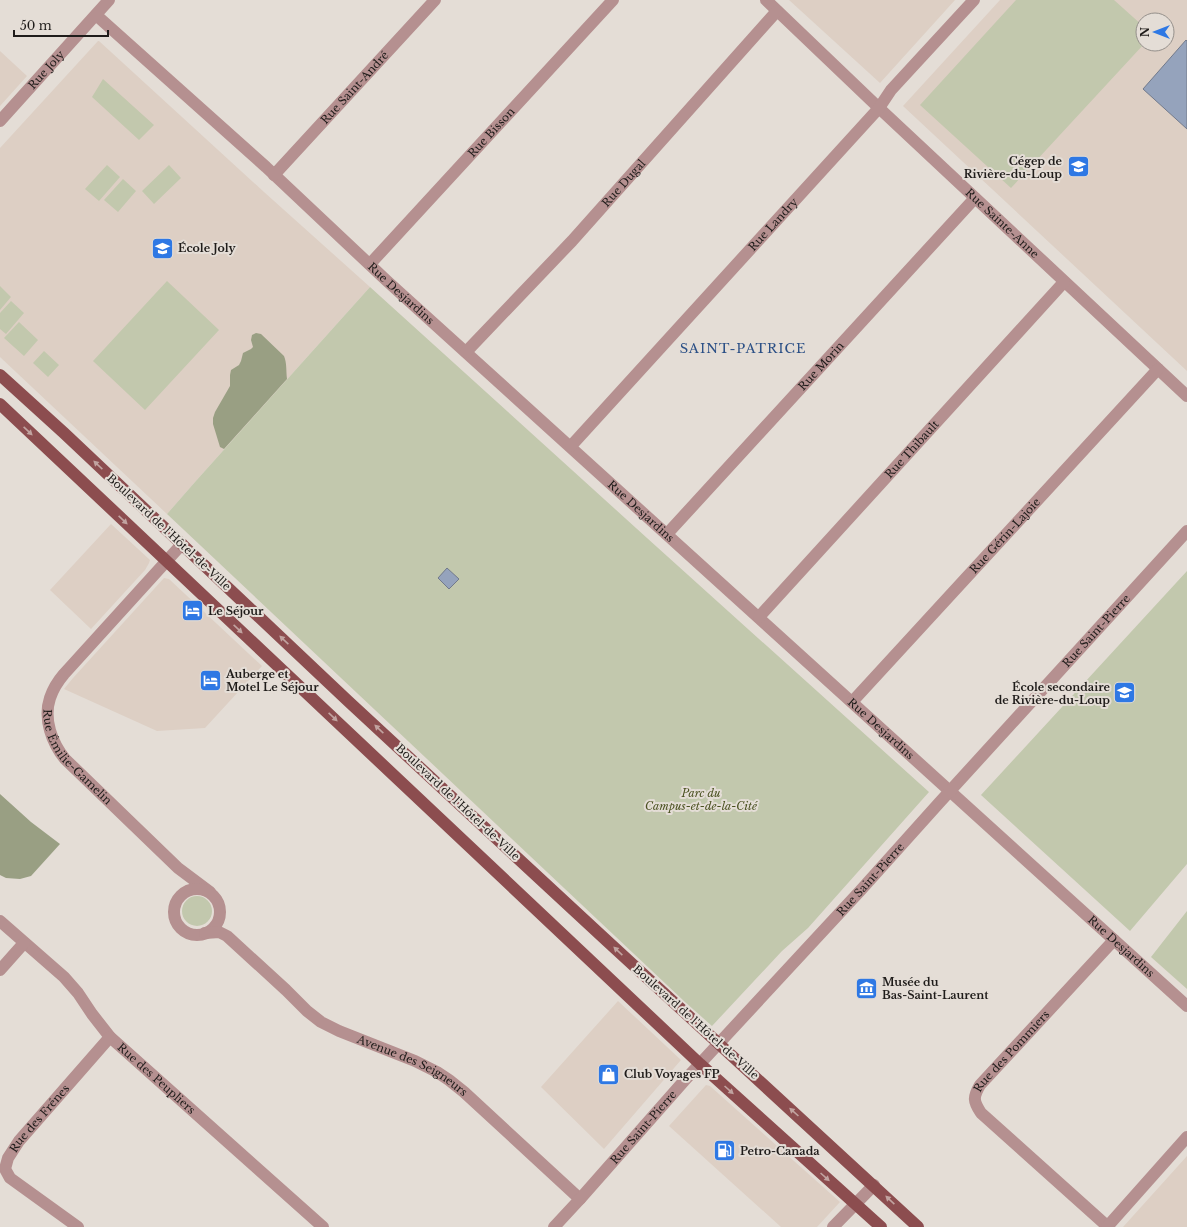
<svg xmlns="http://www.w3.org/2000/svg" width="1187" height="1227" font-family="'Libre Baskerville',serif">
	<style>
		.built { fill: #ddcfc4; fill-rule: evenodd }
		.green { fill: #c2c8ad }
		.forest { fill: #999f83 }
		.water { fill: #95a3bc; stroke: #727a8b }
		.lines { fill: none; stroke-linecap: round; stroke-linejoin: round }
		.minor { stroke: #b59090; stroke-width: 12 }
		.major { stroke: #8c4d4f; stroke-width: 12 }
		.oneway { fill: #c1a3a0 }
		.labels { text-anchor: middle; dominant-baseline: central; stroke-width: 4; stroke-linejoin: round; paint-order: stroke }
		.street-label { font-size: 11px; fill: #1f1c1a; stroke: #e4ddd6 }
		.poi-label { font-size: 11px; font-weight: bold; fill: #1f1c1a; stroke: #e4ddd6; text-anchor: start }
		.park-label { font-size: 11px; font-style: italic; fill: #4a5120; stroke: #e4ddd6 }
		.quarter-label { font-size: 13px; letter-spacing: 1px; fill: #2c5086; stroke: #e4ddd6 }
	</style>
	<rect width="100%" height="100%" fill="#e4ddd6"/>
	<path class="built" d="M789,0H955L880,83Z
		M1000,0H1187V371L903,106ZM1143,20H1167V44H1143Z
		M98,41H99L264,192L370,287L195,482L167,514L0,357V148Z
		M0,51L27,76L0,106Z
		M111,524L150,560L149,563L145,570L91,629L50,590Z
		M164,578L169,579L262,666L205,728L157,731L64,689L73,678Z
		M618,1001L681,1060L604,1149L541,1087Z
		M706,1085L710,1086L840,1202L817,1227H781L669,1126Z
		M1187,1156V1227H1123L1160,1186Z"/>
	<path class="green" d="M1016,0H1114L1143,26V44H1144L1011,188L920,105Z
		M103,79L154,125L139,140L92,97Z
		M107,165L120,177L99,201L85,189Z
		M169,165L181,178L154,204L142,191Z
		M123,179L136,191L118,212L104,200Z
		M167,281L219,330L145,410L93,361Z
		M0,286L11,297L0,310Z
		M370,287L647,538L929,792L808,928L782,951L712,1026L685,1002L167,514L195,482Z
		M11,301L24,313L6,334L0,329V313Z
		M19,322L38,340L24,356L4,338Z
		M44,351L59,365L48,377L33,363Z
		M1187,571V864L1130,931L981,795Z
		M182 911a15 15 0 1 1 30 0a15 15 0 1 1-30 0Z
		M1187,911V989L1151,957Z"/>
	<path class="forest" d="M256,333L261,334L284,356C287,363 286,371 287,379L224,449L220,447L213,424V418L215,412L230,386V375L231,370L239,365L241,361L243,353L251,349L253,347L251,340L252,335Z
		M0,794L31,822L60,844L31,876L20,879L6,878L0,875Z"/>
	<path class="water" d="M1186,40L1187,41V129L1143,89Z
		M447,568L459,579L449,589L438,578Z"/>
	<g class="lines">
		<g class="minor">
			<path id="s1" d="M766,0L879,108L1187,396"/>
			<path id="s2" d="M96,15L266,167L387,281L1187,1006"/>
			<path id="s3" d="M0,121L109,0"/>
			<path id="s4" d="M274,175L435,0"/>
			<path id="s5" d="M370,264L613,0"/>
			<path id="s6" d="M466,352L572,241L777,11"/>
			<path id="s7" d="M571,446L879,108L891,90L974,0"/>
			<path id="s8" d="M667,534L975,198"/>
			<path id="s9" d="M182,544L64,674C58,681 53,689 50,698C43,719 52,743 65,759L178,868L210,892"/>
			<path id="s10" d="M759,617L1064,282"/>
			<path id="s11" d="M852,702L1158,369"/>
			<circle cx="197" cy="912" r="23"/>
			<path id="s12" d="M0,921L64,977L78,993L92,1014L110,1037L323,1227"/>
			<path id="s13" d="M205,933L219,932L227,936L286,990L307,1011L321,1022L339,1031L415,1061L437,1072L449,1080L464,1092L580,1199"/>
			<path d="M0,970L24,943"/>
			<path id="s14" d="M1107,1226L981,1113C973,1101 973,1097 980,1085L1114,940"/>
			<path id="s15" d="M78,1227L10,1178L5,1169L8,1158L19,1141L110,1037"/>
			<path id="s16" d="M554,1227L580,1199L684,1081L860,891L939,803L1187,531"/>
			<path d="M833,1227L874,1185"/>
			<path d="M1107,1227L1187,1137"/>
		</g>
		<path class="major" d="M0,375L64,433L348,701L606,940L918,1227
			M0,404L700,1064L881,1227"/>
	</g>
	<defs><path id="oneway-solid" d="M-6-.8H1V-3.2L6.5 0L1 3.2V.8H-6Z"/></defs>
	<g class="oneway">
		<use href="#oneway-solid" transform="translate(28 431) rotate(43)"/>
		<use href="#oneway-solid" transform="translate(98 465) rotate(-137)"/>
		<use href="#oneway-solid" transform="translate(123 520) rotate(43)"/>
		<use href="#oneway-solid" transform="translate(238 629) rotate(43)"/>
		<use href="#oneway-solid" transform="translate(284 640) rotate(-137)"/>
		<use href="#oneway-solid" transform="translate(333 717) rotate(43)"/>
		<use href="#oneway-solid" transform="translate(379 729) rotate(-137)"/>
		<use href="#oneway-solid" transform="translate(618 951) rotate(-137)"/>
		<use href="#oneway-solid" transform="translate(729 1090) rotate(42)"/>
		<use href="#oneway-solid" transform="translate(794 1112) rotate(-138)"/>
		<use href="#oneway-solid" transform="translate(825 1177) rotate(42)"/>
		<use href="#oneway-solid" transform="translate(890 1200) rotate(-137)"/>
	</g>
	<defs>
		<symbol id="university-square" viewBox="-11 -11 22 22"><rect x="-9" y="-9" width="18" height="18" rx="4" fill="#2e78e4" stroke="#e4ddd6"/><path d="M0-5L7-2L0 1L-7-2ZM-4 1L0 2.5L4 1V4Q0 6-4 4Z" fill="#fff"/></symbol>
		<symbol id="school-square" viewBox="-11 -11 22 22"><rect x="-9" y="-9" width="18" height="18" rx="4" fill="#2e78e4" stroke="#e4ddd6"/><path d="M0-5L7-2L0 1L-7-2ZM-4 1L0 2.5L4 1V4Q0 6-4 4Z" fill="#fff"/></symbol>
		<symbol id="hotel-square" viewBox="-11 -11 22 22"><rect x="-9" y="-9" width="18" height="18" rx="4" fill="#2e78e4" stroke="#e4ddd6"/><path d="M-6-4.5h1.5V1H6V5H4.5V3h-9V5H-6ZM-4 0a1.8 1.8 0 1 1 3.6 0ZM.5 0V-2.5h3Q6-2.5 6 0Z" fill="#fff"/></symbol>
		<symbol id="museum-square" viewBox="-11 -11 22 22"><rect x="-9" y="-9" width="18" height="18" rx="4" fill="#2e78e4" stroke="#e4ddd6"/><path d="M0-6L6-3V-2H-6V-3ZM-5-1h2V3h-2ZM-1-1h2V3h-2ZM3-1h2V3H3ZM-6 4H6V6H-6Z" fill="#fff"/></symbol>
		<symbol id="shop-square" viewBox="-11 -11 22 22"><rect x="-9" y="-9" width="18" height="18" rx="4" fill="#2e78e4" stroke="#e4ddd6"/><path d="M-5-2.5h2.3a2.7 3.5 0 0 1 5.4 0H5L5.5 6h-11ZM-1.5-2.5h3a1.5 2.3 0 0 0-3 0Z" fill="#fff"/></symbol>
		<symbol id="fuel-square" viewBox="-11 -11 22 22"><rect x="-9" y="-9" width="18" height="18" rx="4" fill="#2e78e4" stroke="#e4ddd6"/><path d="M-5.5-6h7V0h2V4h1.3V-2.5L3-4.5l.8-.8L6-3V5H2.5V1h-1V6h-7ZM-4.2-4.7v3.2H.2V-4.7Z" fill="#fff"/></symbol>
	</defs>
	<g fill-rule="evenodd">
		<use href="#university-square" x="1066" y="154" width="25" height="25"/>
		<use href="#school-square" x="150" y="236" width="25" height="25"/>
		<use href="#hotel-square" x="180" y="598" width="25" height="25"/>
		<use href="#hotel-square" x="198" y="668" width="25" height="25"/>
		<use href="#school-square" x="1112" y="680" width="25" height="25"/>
		<use href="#museum-square" x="854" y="976" width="25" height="25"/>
		<use href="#shop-square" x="596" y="1062" width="25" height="25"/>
		<use href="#fuel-square" x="712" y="1138" width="25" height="25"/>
	</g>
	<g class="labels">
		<g class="street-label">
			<text stroke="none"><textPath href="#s3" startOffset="69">Rue Joly</textPath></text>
			<text stroke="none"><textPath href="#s4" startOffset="119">Rue Saint-André</textPath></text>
			<text stroke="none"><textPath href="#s5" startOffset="179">Rue Bisson</textPath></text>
			<text stroke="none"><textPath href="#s6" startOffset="231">Rue Dugal</textPath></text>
			<text stroke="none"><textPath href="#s1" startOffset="325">Rue Sainte-Anne</textPath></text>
			<text stroke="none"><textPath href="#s7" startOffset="300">Rue Landry</textPath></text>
			<text stroke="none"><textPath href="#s2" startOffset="413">Rue Desjardins</textPath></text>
			<text stroke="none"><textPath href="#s8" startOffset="228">Rue Morin</textPath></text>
			<text stroke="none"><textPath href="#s10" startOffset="227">Rue Thibault</textPath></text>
			<text stroke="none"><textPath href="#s2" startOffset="737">Rue Desjardins</textPath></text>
			<text transform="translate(169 532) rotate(43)">Boulevard de l'Hôtel-de-Ville</text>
			<text stroke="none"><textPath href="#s11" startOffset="226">Rue Gérin-Lajoie</textPath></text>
			<text stroke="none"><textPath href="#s16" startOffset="806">Rue Saint-Pierre</textPath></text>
			<text stroke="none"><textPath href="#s2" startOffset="1061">Rue Desjardins</textPath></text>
			<text stroke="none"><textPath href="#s9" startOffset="273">Rue Émilie-Gamelin</textPath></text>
			<text transform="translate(458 802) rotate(43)">Boulevard de l'Hôtel-de-Ville</text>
			<text stroke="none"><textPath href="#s16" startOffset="470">Rue Saint-Pierre</textPath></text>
			<text stroke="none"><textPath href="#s2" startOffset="1385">Rue Desjardins</textPath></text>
			<text transform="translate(696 1022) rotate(42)">Boulevard de l'Hôtel-de-Ville</text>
			<text stroke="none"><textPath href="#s14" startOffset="246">Rue des Pommiers</textPath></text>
			<text stroke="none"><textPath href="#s13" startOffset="252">Avenue des Seigneurs</textPath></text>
			<text stroke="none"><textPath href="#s12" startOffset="223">Rue des Peupliers</textPath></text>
			<text stroke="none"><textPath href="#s15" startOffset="156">Rue des Frénes</textPath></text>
			<text stroke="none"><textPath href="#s16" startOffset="134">Rue Saint-Pierre</textPath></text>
		</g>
		<g class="poi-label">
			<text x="1062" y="161" text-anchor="end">Cégep de<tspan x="1062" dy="13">Rivière-du-Loup</tspan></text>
			<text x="178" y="248">École Joly</text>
			<text x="208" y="611">Le Séjour</text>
			<text x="226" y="674">Auberge et<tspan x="226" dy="13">Motel Le Séjour</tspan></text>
			<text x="1110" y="687" text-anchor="end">École secondaire<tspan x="1110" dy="13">de Rivière-du-Loup</tspan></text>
			<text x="882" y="982">Musée du<tspan x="882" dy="13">Bas-Saint-Laurent</tspan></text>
			<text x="624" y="1074">Club Voyages FP</text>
			<text x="740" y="1151">Petro-Canada</text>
		</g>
		<g class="park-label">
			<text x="701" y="793">Parc du<tspan x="701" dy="13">Campus-et-de-la-Cité</tspan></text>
		</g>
		<g class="quarter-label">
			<text x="743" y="348">SAINT-PATRICE</text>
		</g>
	</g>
	<g transform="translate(1155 32) rotate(270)"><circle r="19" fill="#e4ddd6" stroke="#95908b"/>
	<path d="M0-3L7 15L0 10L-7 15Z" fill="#2e78e4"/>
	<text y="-6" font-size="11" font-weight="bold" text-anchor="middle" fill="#1f1c1a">N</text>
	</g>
	<path d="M14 30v6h94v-6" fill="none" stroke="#1f1c1a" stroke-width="2"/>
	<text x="20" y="30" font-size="12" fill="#1f1c1a" stroke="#e4ddd6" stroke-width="3" paint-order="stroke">50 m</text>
</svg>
